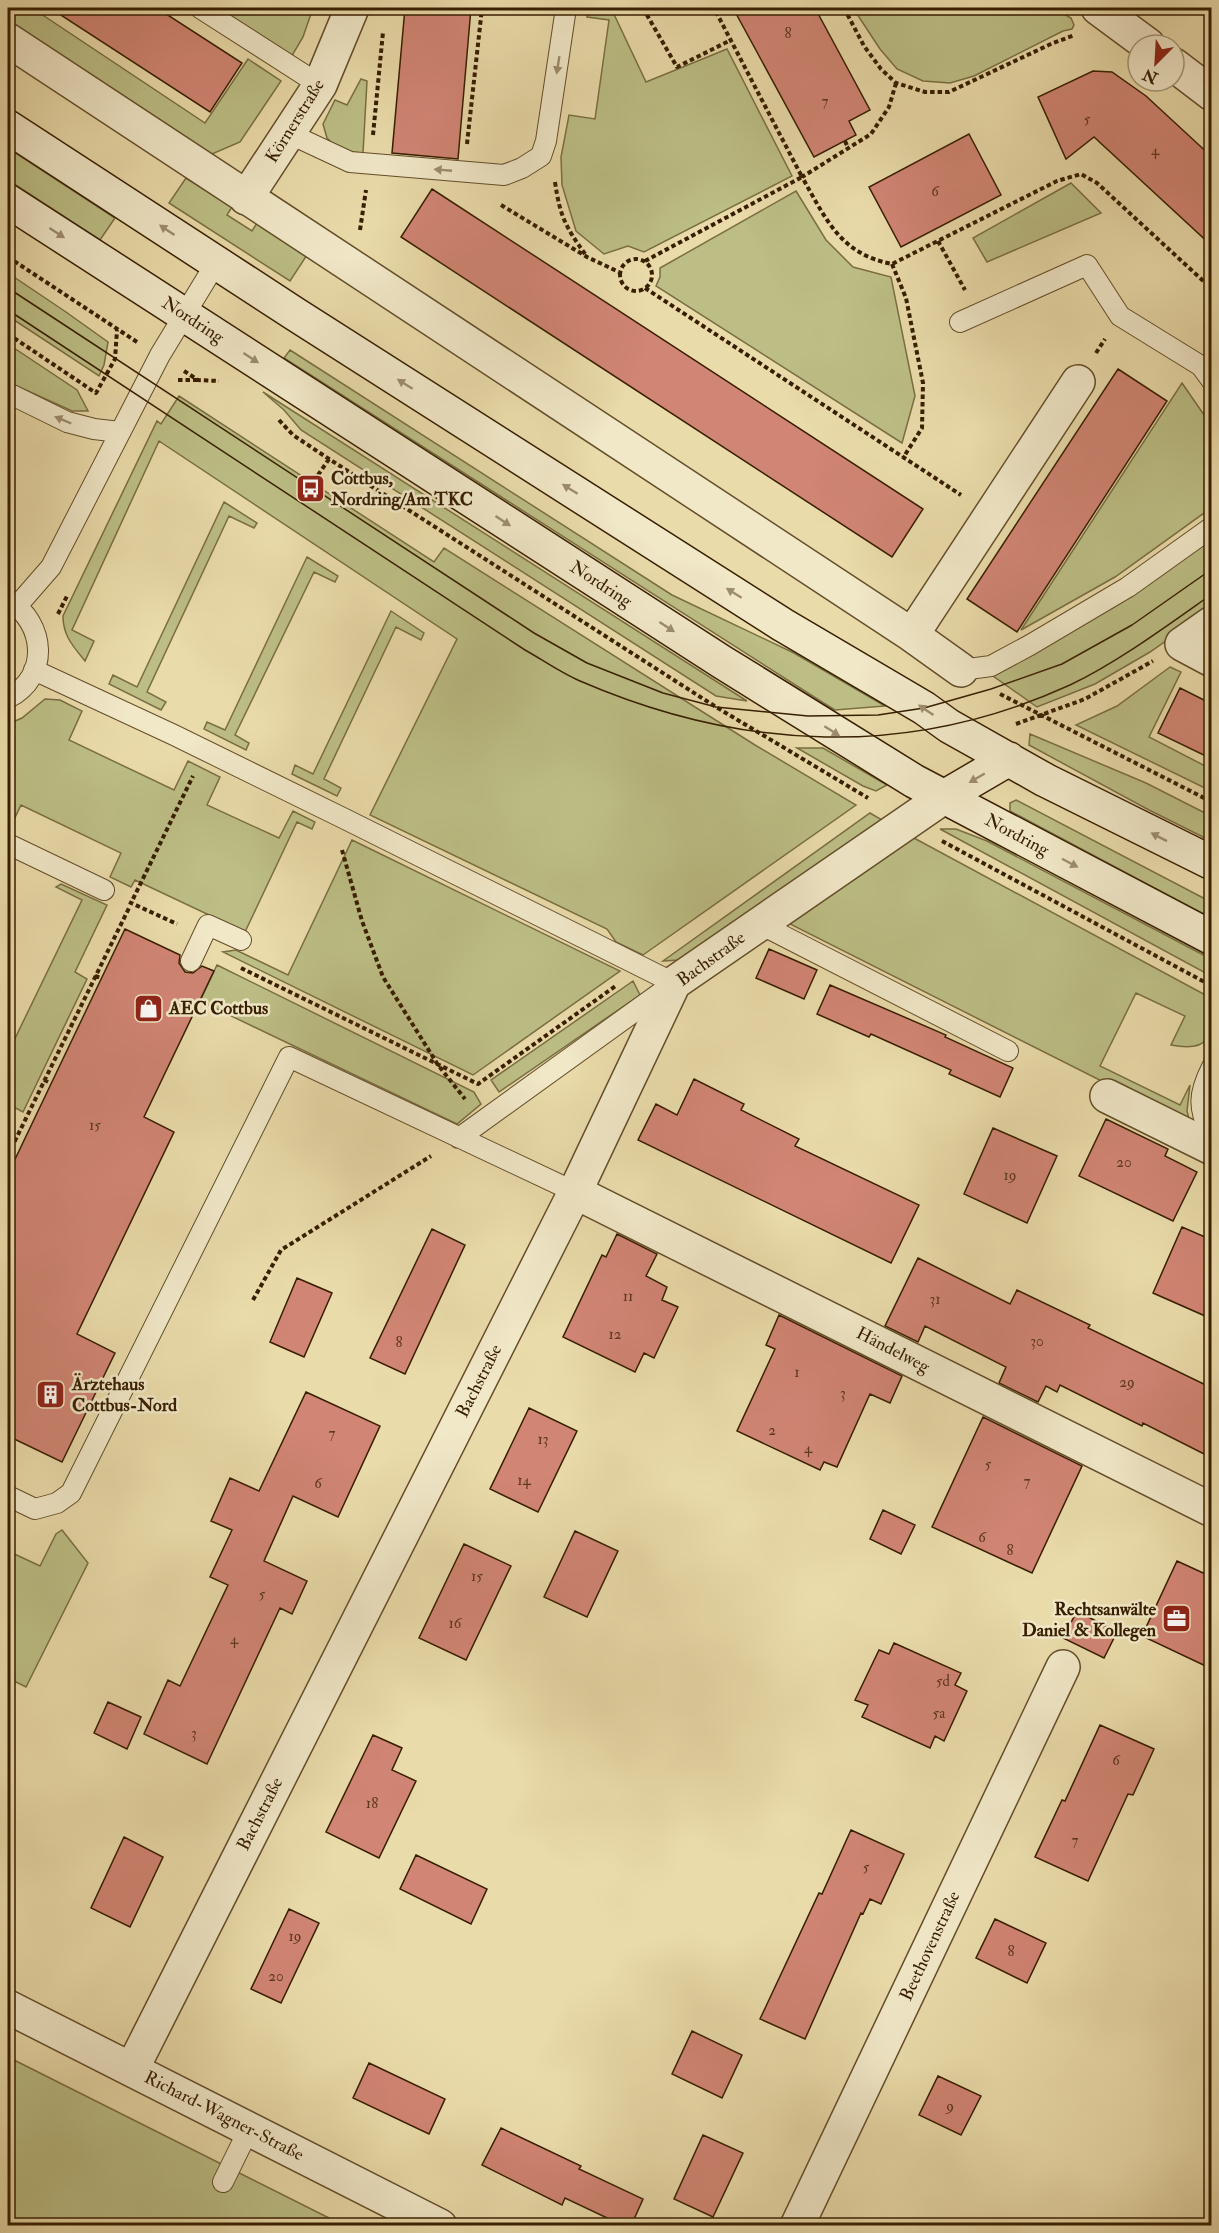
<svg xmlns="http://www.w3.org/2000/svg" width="1219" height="2233" font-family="'IM FELL Double Pica',serif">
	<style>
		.green { fill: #bcbe85; stroke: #7a6e42; stroke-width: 1.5 }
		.building { fill: #d18574; stroke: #371e00; stroke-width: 1.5 }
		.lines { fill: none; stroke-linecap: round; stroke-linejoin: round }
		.service-casing { stroke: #644d2a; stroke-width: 22 }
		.minor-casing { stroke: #644d2a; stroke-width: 36 }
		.secondary-casing { stroke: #371e00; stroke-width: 36 }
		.path { stroke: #371e00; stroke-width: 4; stroke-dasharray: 4.5 3; stroke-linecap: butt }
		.service { stroke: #f1e8c8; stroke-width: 20 }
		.minor { stroke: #f1e8c8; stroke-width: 33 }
		.secondary { stroke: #f1e8c8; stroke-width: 33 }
		.tram { stroke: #371e00; stroke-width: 1.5 }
		.oneway { fill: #9d8d6e }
		.labels { text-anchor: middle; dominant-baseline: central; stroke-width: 5; stroke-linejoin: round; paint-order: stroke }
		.number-label { font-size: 15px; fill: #5e381d }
		.street-label { font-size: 18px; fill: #371e00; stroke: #f1e8c8 }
		.poi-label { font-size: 18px; font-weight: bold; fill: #371e00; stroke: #f1e8c8; text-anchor: start }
	</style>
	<rect width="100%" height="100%" fill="#eadbaa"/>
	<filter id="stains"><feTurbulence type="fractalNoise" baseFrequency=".00333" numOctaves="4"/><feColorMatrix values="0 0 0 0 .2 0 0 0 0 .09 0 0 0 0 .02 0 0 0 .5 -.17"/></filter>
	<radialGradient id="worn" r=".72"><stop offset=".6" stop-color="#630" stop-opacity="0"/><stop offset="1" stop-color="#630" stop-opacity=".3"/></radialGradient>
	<path class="green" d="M8,8H32L205,123L248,59L281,81L240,142L212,154L188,146L8,27Z
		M209,8H313L303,37L290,59Z
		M588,8H611L646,82L727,49L792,176L644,252L628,246L604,254L576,231L562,185L561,157L569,115L595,119L609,20L587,17Z
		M853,8H1054L1071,18L1074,25L1072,29L1063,31L974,76L950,83L923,81L897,69L880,49Z
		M361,79L367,81L363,153L340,151L327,138L323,124L335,100L347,105Z
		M8,148L115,218L100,240L8,180Z
		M186,178L232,207L227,215L252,231L257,223L307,255L290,281L169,203Z
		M1071,183L1101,213L987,262L973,238Z
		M796,191L826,240L853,267L891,277L915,396L902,443L656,286L660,277V268Z
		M8,273L66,312L108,342L104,365L99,376L8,316Z
		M8,344L77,390L88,411H72L8,382Z
		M290,350L672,595L794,653L885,706L835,710L822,702L284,358Z
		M1182,383L1211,425V508L1115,577L1021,630Z
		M263,392L747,701L716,696L301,430L284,410Z
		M179,396L434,562L444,548L755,745L856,805L643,955L616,942L607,929L370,815L457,639L159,441L72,630L94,641L85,661C73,646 63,636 63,616L157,421L161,424Z
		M224,502L257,523L254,528L229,516L147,692L166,702L161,710L109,684L113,675L137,687Z
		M1211,538V609L1150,652L1095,684L1037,707L993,676L1115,606Z
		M307,557L338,576L335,582L314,572L235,735L249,743L246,750L204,729L207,722L225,730Z
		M391,611L424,633L421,640L396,627L324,779L341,788L337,796L292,774L295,765L313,774Z
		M1170,667L1181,672L1149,737L1211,769V791L1076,725L1117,706Z
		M45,699L60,700L82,711L69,740L174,790L188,761L220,777L207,805L279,838L293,811L315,822L312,829L297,822L245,932L135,880L131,887L110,877L121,853L21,805L11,826L8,825V724L22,718Z
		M1030,734L1146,783L1211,816V841L1149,810L1029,745Z
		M797,748H823L887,785L876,791L863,786Z
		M1016,800L1211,902V918L1010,811V803Z
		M870,813L882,820L678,960L663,961Z
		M940,829H956L987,841L1211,959V976Z
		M914,838L1211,998C1211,1033 1215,1053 1171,1045L1185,1016L1136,993L1100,1066L1180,1105L1190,1085L1187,1111L1191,1126L790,924Z
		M352,840L620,971L473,1075L223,952L236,950L288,975Z
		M61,884L107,905L75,972L87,979L23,1112L10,1105L8,1109V1053L82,900L56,887Z
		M217,965L474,1092L481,1104L457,1124L200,1001Z
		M633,981L640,995L499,1092L491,1080Z
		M62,1530L88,1563L26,1687L8,1678V1551L40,1566L56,1534Z
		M8,2057L343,2225H8Z"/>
	<path class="building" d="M50,8H157L242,63L210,112Z
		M405,8H471L458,159L392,153Z
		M733,8H815L870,110L849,121L856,135L814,157Z
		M1093,71L1112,72L1146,96L1212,157V246L1094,137L1066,159L1038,97Z
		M969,134L1001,195L901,247L869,187Z
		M432,189L923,509L892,557L401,237Z
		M1118,369L1167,401L1017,632L967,599Z
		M1180,688L1212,704V759L1158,733Z
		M125,929L180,955L179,963L185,972L193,973L202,966L214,971L144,1117L174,1132L77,1334L115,1353L62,1462L8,1436V1174Z
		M769,949L817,970L804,999L756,978Z
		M830,985L946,1035L945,1037L1013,1068L1000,1097L949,1074L951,1070L871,1034L869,1037L817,1014Z
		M694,1079L744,1104L741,1110L799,1139L795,1146L919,1205L891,1263L638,1140L656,1104L677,1115Z
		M1106,1119L1168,1149L1165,1156L1197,1172L1173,1221L1079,1176Z
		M993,1128L1057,1156L1027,1223L964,1194Z
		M1182,1227L1212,1240V1319L1153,1293Z
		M432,1229L465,1245L405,1374L370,1358Z
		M617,1234L657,1254L646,1276L667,1287L662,1300L678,1307L654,1358L644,1353L635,1372L563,1337L602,1255L606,1257Z
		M918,1258L1010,1304L1017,1290L1090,1325L1088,1328L1212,1388V1458L1143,1423L1142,1426L1060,1385L1057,1392L1046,1386L1038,1402L999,1383L1006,1367L925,1326L918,1342L885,1326Z
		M297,1278L332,1293L304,1357L270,1342Z
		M779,1315L902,1376L890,1403L870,1394L837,1467L824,1462L820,1470L737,1431L775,1349L766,1345Z
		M306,1392L380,1426L338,1517L293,1496L264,1561L307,1581L292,1614L280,1608L207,1764L144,1734L168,1680L180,1686L228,1585L210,1577L232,1530L211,1521L230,1478L259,1491Z
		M529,1408L577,1431L538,1512L490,1489Z
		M983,1417L1082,1466L1032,1573L932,1527Z
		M883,1510L915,1525L901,1554L870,1539Z
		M575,1531L618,1551L587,1617L544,1597Z
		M464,1544L511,1566L466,1660L419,1638Z
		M1177,1561L1212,1577V1669L1142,1636Z
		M1077,1611L1117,1632L1104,1658L1063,1638Z
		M894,1643L961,1673L955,1685L967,1691L944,1741L935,1736L930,1748L862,1717L868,1705L855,1700L879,1650L889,1654Z
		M108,1702L141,1717L127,1749L94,1733Z
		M1100,1725L1154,1749L1133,1795L1128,1794L1088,1881L1035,1857L1062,1800L1065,1801Z
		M373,1735L402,1748L392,1770L416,1781L379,1858L326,1832Z
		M851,1830L904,1854L881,1904L870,1899L863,1914L861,1913L805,2039L760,2019L819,1893L822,1894Z
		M124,1837L163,1857L130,1927L91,1908Z
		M416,1855L487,1889L471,1924L400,1889Z
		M289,1909L319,1923L281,2003L251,1989Z
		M995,1919L1046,1943L1027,1983L976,1958Z
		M692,2031L742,2055L722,2098L672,2074Z
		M369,2063L445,2099L429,2134L353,2098Z
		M938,2076L981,2096L961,2135L919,2115Z
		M501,2128L581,2166L579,2169L643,2199L631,2226H624L565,2198L562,2205L482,2165Z
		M703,2135L743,2153L713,2217L674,2199Z"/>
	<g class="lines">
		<defs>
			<path id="service" d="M200,8L320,85
				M288,133L350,162L504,175L522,168L541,156L546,141L566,8
				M960,322L1087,265L1120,316L1201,366L1212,381
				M8,393L67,422L94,429L120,432
				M8,600C46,623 50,677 8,698
				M17,606L51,567L160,355L216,263
				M34,670L174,735L347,820L674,983L459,1138
				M961,670L991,666L1030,645L1128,587L1212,527
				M8,844L104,890
				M760,924L1008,1051
				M191,961L208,925L241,940
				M1212,1067C1195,1100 1201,1109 1212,1142
				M8,1496L35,1509L57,1503L71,1493L289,1057L575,1192
				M223,2182L249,2129"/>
			<path id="minor" d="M1098,8L1148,45
				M8,40L912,635L961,670
				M1174,65L1212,94
				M246,198L320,85L352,8
				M1212,623L1182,644L1212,660
				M912,635L1078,382
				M1107,1096L1212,1148
				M575,1192L1212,1510
				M8,2007L440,2226
				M132,2069L575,1192L674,983L944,797
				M797,2226L1063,1667"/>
			<path id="secondary" d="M8,127L295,314L783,625L924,708L949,726L1045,780L1212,863
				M8,201L722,662L914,781L1212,938
				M944,797L1009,759"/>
		</defs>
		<use href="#service" class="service-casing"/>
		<use href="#minor" class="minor-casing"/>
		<use href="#secondary" class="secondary-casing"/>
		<path class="path" d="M643,8L677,67L731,40
			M844,8L864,46L881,69L896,83L925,92H949L1053,43L1075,35
			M896,83L889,107L871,134L802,177C826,219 840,254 892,264L1057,181L1081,174L1097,183L1212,289
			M373,135L383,32
			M845,141L848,148
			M467,144L482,8
			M555,182C560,216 565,226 585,254
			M501,205L587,257L621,273
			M360,230L366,190
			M938,241L965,290
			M8,257L137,342
			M620 275a16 16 0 1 1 32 0a16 16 0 1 1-32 0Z
			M645,261L802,177L714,8
			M892,264L906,298L923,383L922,428L903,458
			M645,288L961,495
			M8,334L96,393L115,359L117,330
			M1096,353L1105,339
			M184,371L198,380L219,381
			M178,380H197
			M279,420L293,435L329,459L716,707L868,798
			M318,475L329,459
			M58,614L68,594
			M1000,694L1212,802
			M1016,724L1085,699L1153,661
			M942,841L1212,986
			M342,850L362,921L383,977L438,1065L465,1099
			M133,899L193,776
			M129,902L177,924
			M241,968L478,1084L617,985
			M95,976L101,978
			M44,1080L51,1083
			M8,1155L129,908
			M253,1300L281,1250L431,1156"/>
		<use href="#service" class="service"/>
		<use href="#minor" class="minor"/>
		<use href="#secondary" class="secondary"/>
		<path class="tram" d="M8,288L534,633L587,663L663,693L716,707L808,716L878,715L924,708L991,689L1062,664L1132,625L1212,569
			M8,310L525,650C543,660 561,673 580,681C742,751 908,759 1070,685C1118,662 1168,625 1212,594"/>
	</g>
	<defs><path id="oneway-solid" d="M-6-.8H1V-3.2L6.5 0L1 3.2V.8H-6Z" transform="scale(1.5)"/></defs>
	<g class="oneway">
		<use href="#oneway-solid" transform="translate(558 65) rotate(99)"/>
		<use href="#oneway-solid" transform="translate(443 170) rotate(-175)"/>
		<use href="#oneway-solid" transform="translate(167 230) rotate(-146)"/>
		<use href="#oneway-solid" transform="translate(57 233) rotate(33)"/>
		<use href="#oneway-solid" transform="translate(251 358) rotate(33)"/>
		<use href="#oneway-solid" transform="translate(405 384) rotate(-148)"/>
		<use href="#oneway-solid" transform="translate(63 420) rotate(-157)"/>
		<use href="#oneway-solid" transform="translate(570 489) rotate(-148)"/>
		<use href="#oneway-solid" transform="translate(503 521) rotate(33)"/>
		<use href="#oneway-solid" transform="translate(734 593) rotate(-148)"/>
		<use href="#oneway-solid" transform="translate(667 627) rotate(33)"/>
		<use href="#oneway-solid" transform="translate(926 710) rotate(-146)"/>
		<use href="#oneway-solid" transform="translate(832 731) rotate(32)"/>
		<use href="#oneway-solid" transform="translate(977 778) rotate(150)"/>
		<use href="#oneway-solid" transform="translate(1159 837) rotate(-153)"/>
		<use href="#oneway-solid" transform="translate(1070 863) rotate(28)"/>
	</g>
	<defs>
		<symbol id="bus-square" viewBox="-11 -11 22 22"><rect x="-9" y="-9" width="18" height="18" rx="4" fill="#8f2418" stroke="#f1e8c8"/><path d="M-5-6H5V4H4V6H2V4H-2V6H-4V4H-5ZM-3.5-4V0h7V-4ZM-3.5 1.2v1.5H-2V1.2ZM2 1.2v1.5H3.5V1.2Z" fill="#fff"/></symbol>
		<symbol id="shop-square" viewBox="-11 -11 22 22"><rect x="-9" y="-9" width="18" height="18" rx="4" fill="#8f2418" stroke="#f1e8c8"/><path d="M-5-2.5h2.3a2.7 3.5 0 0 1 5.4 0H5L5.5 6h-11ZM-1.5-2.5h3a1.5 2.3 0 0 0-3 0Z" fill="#fff"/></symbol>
		<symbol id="building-square" viewBox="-11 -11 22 22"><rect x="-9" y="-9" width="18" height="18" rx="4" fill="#8f2418" stroke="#f1e8c8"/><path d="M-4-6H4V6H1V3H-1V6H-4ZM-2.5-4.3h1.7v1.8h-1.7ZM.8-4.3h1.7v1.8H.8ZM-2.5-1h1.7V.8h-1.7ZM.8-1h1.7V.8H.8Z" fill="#fff"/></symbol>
		<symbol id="office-square" viewBox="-11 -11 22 22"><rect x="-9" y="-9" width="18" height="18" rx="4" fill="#8f2418" stroke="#f1e8c8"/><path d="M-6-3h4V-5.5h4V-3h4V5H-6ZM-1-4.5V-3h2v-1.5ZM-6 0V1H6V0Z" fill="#fff"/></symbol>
	</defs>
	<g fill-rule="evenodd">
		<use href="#bus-square" x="294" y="472" width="33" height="33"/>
		<use href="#shop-square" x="132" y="992" width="33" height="33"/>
		<use href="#building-square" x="34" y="1378" width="33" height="33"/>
		<use href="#office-square" x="1160" y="1602" width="33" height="33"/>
	</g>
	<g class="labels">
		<g class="number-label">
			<text x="788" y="33">8</text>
			<text x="825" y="101">7</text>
			<text x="1087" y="119">5</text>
			<text x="1155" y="150">4</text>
			<text x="935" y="191">6</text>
			<text x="95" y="1125">15</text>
			<text x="1124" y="1162">20</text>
			<text x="1010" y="1175">19</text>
			<text x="628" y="1296">11</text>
			<text x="935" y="1299">31</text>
			<text x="615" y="1334">12</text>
			<text x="1037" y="1341">30</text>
			<text x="399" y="1342">8</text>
			<text x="797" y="1372">1</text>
			<text x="1127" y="1382">29</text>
			<text x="843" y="1393">3</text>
			<text x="772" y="1430">2</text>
			<text x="332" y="1433">7</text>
			<text x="543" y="1439">13</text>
			<text x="808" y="1448">4</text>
			<text x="988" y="1464">5</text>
			<text x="524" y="1480">14</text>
			<text x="1027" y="1481">7</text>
			<text x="318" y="1483">6</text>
			<text x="982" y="1537">6</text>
			<text x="1010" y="1550">8</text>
			<text x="477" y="1576">15</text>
			<text x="262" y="1594">5</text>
			<text x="455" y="1623">16</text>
			<text x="234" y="1639">4</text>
			<text x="943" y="1681">5d</text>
			<text x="939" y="1713">5a</text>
			<text x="194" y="1733">3</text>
			<text x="1116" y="1760">6</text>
			<text x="372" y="1803">18</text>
			<text x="1075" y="1840">7</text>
			<text x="866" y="1867">5</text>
			<text x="295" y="1936">19</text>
			<text x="1011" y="1951">8</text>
			<text x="276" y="1976">20</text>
			<text x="950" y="2106">9</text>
		</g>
		<g class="street-label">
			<text transform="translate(295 121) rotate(-58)">Körnerstraße</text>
			<text transform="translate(193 320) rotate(33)">Nordring</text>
			<text transform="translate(601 584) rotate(33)">Nordring</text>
			<text transform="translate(1017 835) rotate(28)">Nordring</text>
			<text transform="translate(711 959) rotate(-36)">Bachstraße</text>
			<text transform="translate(893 1350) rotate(27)">Händelweg</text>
			<text transform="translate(479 1381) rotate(-63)">Bachstraße</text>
			<text transform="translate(260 1814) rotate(-63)">Bachstraße</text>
			<text transform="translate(930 1946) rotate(-65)">Beethovenstraße</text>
			<text transform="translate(224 2116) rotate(27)">Richard-Wagner-Straße</text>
		</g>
		<g class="poi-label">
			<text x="331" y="478">Cottbus,<tspan x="331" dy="21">Nordring/Am TKC</tspan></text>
			<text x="169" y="1008">AEC Cottbus</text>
			<text x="72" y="1384">Ärztehaus<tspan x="72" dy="21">Cottbus-Nord</tspan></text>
			<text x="1156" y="1609" text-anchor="end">Rechtsanwälte<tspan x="1156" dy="21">Daniel &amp; Kollegen</tspan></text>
		</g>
	</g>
	<rect width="1219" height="2233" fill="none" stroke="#eadbaa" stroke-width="30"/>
	<rect x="9" y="9" width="1201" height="2215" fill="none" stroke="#371e00" stroke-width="3"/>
	<rect x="15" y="15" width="1189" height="2203" fill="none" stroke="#371e00" stroke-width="1.5"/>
	<g transform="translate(1156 63) rotate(204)"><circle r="28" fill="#f1e8c8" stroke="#a79778" stroke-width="1.5"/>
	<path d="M0-4.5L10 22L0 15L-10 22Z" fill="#8f2418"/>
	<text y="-9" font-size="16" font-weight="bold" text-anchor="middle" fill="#371e00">N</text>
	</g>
	<rect width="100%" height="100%" filter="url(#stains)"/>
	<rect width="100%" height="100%" fill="url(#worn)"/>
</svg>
